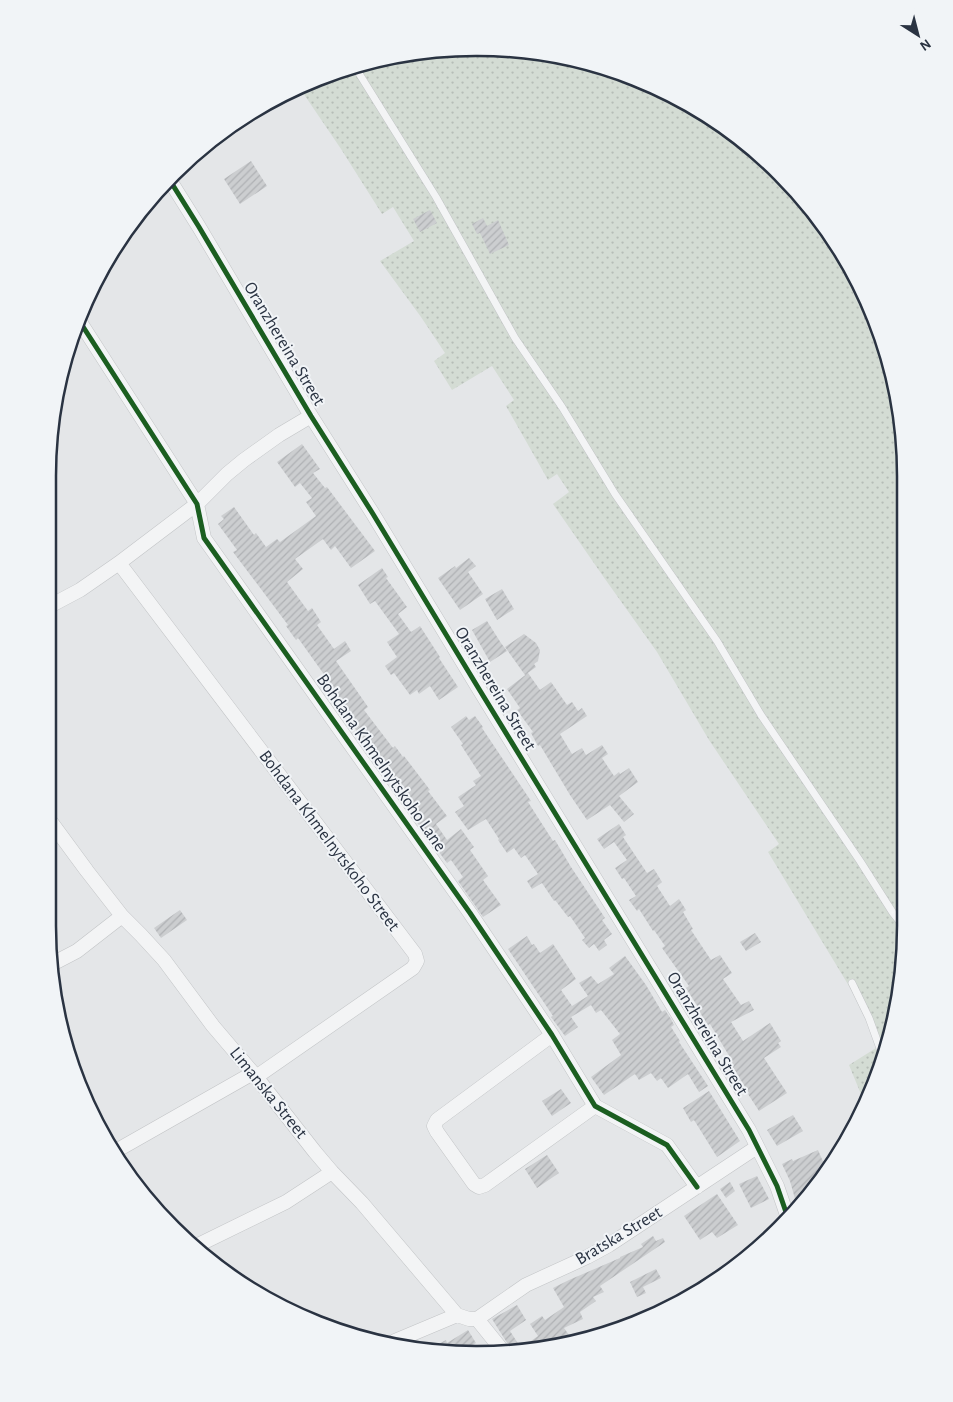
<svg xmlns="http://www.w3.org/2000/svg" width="953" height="1402" font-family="'Alegreya Sans',sans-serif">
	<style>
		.grass { fill: url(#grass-tufts) }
		.garden { fill: url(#garden-dots) }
		.building { fill: url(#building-hatch) }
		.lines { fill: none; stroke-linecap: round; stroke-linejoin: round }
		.service-casing { stroke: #c2c4c6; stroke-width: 8 }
		.minor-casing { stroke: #c2c4c6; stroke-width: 15 }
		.service { stroke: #f3f4f5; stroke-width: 7 }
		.minor { stroke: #f3f4f5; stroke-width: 14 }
		.cycleway-casing { stroke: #f1f4f7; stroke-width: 8 }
		.cycleway { stroke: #1b5e20; stroke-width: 5 }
		.labels { text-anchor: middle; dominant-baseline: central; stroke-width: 4; stroke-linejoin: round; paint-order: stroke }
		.street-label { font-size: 18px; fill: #2a3342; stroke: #f1f4f7 }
		.rim { fill: none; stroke: #2a3342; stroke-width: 2.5 }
	</style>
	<defs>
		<pattern id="grass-tufts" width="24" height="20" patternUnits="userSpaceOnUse" patternTransform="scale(1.25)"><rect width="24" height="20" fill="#d4dcd4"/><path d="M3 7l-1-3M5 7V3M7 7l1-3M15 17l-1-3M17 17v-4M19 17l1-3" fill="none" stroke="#b6bdb7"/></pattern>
		<pattern id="garden-dots" width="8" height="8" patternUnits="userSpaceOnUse" patternTransform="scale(1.25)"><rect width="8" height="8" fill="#d4dcd4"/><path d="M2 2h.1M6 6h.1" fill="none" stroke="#b6bdb7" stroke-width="1.8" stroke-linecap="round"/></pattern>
		<pattern id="building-hatch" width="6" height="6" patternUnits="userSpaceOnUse" patternTransform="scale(1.25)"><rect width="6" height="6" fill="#ccced0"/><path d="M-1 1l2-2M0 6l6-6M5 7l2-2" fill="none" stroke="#afb1b4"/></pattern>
	</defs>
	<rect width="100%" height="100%" fill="#e4e6e8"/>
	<path class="grass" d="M826,229L833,238L873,312L897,394L881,359Z"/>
	<path class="garden" d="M476,48L560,56L640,80L715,120L780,173L826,229L881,359L897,394L906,477L905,926L897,1009L865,1104L849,1065L876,1048L869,1026L852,991L768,852L779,844L709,740L657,652L605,579L553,504L569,492L557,474L548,480L506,406L514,400L492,366L452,390L434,361L445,353L421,317L380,261L414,241L393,207L382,214L341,149L299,87L312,80L393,56Z"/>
	<path class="building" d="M251,161L267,186L240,204L224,179Z
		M430,210L437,223L420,232L413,219Z
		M483,218L487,226L498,220L509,245L490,254L480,233L477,234L472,224Z
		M302,444L320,469L313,473L325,488L327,487L375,551L351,568L335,546L331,550L323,539L295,559L303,569L287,582L308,611L312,608L321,622L317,625L334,649L345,641L351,651L336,661L368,707L364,710L393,748L395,746L403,757L404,756L430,790L428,791L447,816L436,824L447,840L461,829L474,847L470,850L488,876L483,880L501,905L483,917L458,881L463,877L451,860L447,863L416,821L422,816L408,796L404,799L375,760L377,758L350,722L320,679L324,676L323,673L298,638L296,640L286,626L288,625L233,552L237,550L218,524L224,519L221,516L234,507L254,535L256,533L266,547L277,539L280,542L316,516L306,502L312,498L300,483L295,487L277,462Z
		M469,558L476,566L468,572L483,594L460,610L438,578L455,566L456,568Z
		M382,568L388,577L386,578L407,607L398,614L411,632L420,626L440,657L439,658L458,687L439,700L430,686L419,694L417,690L410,695L394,673L391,675L385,666L397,657L387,642L399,634L375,601L370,604L358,585Z
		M502,589L514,609L497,620L485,599Z
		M487,621L501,643L507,651L490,662L472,630Z
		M524,634L536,643L540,650L538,661L534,664L536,667L525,675L505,647Z
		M528,673L540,690L551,682L567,705L572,702L578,711L582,708L587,716L560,734L572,754L582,748L586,755L602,745L608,754L602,758L614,776L619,772L620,774L629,768L638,782L619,796L634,814L624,822L610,805L587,820L570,795L540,745L538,746L531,733L533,732L517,710L520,708L507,689Z
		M466,716L469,720L475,716L483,727L482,728L531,801L528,802L553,841L555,840L571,867L605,918L602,920L612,934L604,940L607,945L599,951L594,944L589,948L582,940L585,938L570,916L568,917L555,900L554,901L542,883L532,889L527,881L538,874L525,855L521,858L514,848L507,853L498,840L499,839L486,819L468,830L455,812L464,806L458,797L476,785L473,781L481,776L461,745L463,744L451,727Z
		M619,824L626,835L623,837L647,873L654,869L662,882L657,886L670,906L679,899L686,910L683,912L693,929L691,930L711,960L720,955L732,973L723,979L741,1005L749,1001L754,1010L731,1022L743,1041L770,1023L781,1041L778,1043L781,1047L764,1058L787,1093L759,1111L748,1094L749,1093L729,1061L731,1059L710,1024L708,1025L697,1008L698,1007L686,988L689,986L662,948L665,946L654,930L653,931L639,909L637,911L629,900L636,896L624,878L622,879L615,868L627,860L614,842L604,849L597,839Z
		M180,910L187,920L161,938L154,928Z
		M755,933L761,942L746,951L740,942Z
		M527,936L532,945L534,944L540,953L553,944L576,979L561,990L572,1006L588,996L579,983L591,976L598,984L614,974L609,968L625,956L646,985L662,1012L665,1010L671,1019L674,1025L671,1027L680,1041L679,1042L708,1086L699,1092L688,1074L668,1088L661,1078L657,1081L651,1073L639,1080L635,1074L604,1095L591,1077L621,1055L612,1040L620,1034L601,1010L596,1013L591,1005L571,1017L578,1027L565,1036L551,1017L553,1016L508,949Z
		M561,1089L571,1103L552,1116L542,1101Z
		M709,1091L740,1141L717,1157L694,1120L691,1122L683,1108Z
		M793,1115L803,1131L777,1146L767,1130Z
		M818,1150L825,1166L797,1206L790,1181L782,1164L792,1159L793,1161Z
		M547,1155L559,1173L537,1188L525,1169Z
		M757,1176L769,1199L751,1208L739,1184Z
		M730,1182L735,1191L726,1198L720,1189Z
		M717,1194L738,1225L717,1238L712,1232L700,1240L684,1216Z
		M653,1236L656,1241L663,1238L665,1242L600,1286L604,1292L593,1297L596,1301L580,1312L583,1319L564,1328L569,1335L552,1347L511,1349L492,1319L517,1305L526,1320L510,1331L521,1348L538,1336L530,1324L542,1316L545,1320L564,1307L553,1288L569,1280L620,1258V1257L643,1247L641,1244Z
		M656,1269L661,1278L643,1287L646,1293L637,1297L630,1282Z
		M468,1330L476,1343L460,1353L448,1354L429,1349L446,1340L447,1343Z"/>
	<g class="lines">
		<defs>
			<path id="service" d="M355,67L436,197L515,338L562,407L615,494L717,641L761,715L860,861L893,913L905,928
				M852,983L869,1018L882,1054"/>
			<path id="minor" d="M169,179L199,227L311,416L373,514L479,689L749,1130L777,1186L788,1218
				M80,322L197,504L204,538L470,913L552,1035L595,1106L667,1145L697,1187
				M119,563L415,954L417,961L413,968L256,1077
				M48,607L80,590L119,563L197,504L227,474L244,460L279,435L311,416
				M48,818L87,871L122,916L141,935L164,960L213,1026L253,1073L315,1152L332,1172L362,1203L457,1315L469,1319H477L502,1350
				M54,963L77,951L122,916
				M552,1035L437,1120L434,1126L437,1132L474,1184L479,1187L485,1185L595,1106
				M114,1152L253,1073
				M196,1246L286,1202L332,1172
				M477,1319L526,1285L587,1257L609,1245L757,1147
				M395,1341L457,1315"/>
		</defs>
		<use href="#service" class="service-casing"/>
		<use href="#minor" class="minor-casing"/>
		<use href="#service" class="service"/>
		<use href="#minor" class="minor"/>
		<defs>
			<path id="cycleway" d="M169,179L199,227L311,416L373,514L479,689L749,1130L777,1186L788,1218
				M80,322L197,504L204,538L470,913L552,1035L595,1106L667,1145L697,1187"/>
		</defs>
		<use href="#cycleway" class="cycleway-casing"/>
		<use href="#cycleway" class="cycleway"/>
	</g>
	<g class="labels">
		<g class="street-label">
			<text transform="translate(284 344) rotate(59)">Oranzhereina Street</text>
			<text transform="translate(495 689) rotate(59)">Oranzhereina Street</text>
			<text transform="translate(381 763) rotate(55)">Bohdana Khmelnytskoho Lane</text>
			<text transform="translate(329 841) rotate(53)">Bohdana Khmelnytskoho Street</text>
			<text transform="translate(707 1034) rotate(59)">Oranzhereina Street</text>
			<text transform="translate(268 1093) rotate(51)">Limanska Street</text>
			<text transform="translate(619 1236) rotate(-31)">Bratska Street</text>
		</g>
	</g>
	<path d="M0 0H953V1402H0ZM476 56H477A420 420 0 0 1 897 476V926A420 420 0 0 1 477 1346H476A420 420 0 0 1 56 926V476A420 420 0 0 1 476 56Z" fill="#f1f4f7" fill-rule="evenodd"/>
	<path class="rim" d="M476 56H477A420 420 0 0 1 897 476V926A420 420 0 0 1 477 1346H476A420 420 0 0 1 56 926V476A420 420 0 0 1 476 56Z"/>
	<g transform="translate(918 35) rotate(144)" stroke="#f1f4f7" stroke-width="4" paint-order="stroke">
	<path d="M0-4L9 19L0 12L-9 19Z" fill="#2a3342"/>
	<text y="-8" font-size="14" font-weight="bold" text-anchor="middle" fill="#2a3342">N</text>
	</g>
</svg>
